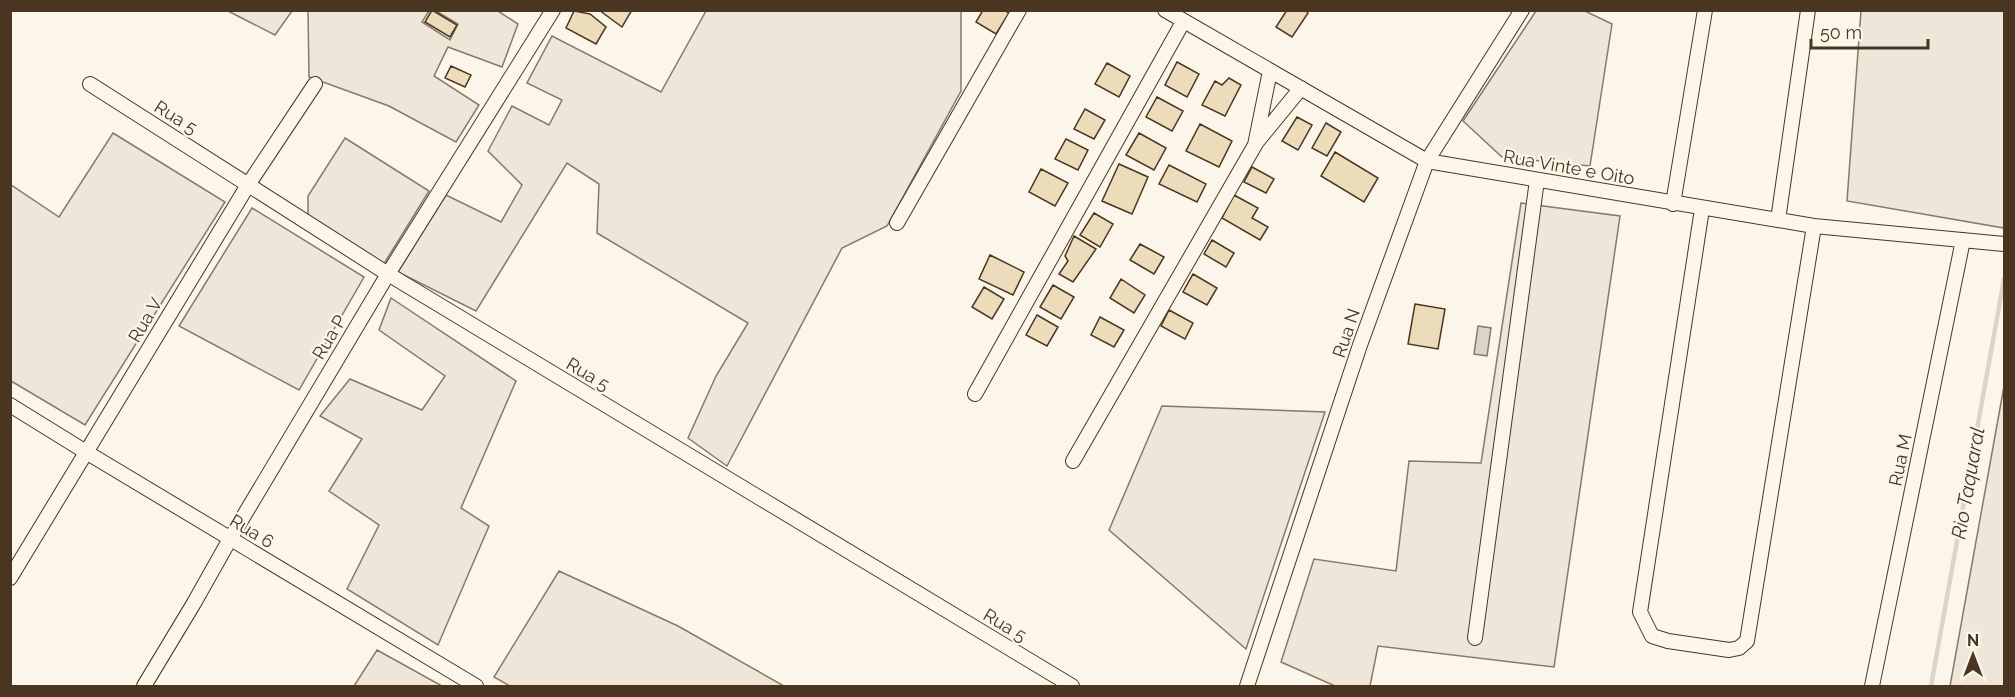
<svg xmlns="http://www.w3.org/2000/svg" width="2015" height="697" font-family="Raleway,sans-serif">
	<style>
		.green { fill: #ede6d9; stroke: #887966; stroke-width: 1.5 }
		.water { fill: #dcd4c6; stroke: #887966; stroke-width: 1.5 }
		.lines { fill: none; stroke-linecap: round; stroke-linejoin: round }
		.stream { stroke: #dcd4c6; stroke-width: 4.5 }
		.building { fill: #ecdcbc; stroke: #4a3520; stroke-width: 1.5 }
		.minor-casing { stroke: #4a3520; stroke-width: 16 }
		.minor { stroke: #fbf6e9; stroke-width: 14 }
		.labels { text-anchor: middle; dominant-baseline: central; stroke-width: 4.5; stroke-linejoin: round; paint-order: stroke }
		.street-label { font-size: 18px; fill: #4a3520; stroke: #fbf6e9 }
		.water-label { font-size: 20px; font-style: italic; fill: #4a3520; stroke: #fbf6e9 }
	</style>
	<rect width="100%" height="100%" fill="#fbf6e9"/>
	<path class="green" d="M228,11H292L275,35Z
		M308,11H429L422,22L450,40L458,24L436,11H498L518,24L502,67L448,47L434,76L479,105L456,142L389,106L309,77Z
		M706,11H961V91L887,226L842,248L727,466L688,438L716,376L748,323L597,233L599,184L567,163L476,311L398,272L446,195L501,222L522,185L488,151L512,106L549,125L562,100L527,83L552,36L661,92Z
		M1536,11H1585L1612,24L1590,166L1502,157L1463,121Z
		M1861,11H2004V228L1847,201Z
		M113,133L225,202L85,425L11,381V185L59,217Z
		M345,138L429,191L382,267L308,217V196Z
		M1521,203L1620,216L1554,667L1378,646L1370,686H1335L1281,662L1314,559L1396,571L1409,461L1481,463Z
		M252,208L364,277L299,390L179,326Z
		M391,298L516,381L461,508L489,526L438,645L347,589L379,525L329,491L362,439L320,416L350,379L422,410L445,376L379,330Z
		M2004,386V686H1950Z
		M1162,406L1325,412L1246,649L1109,530Z
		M559,571L678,626L784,686H510L494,677Z
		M377,650L442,686H354Z"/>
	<path class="water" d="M1478,326L1491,328L1487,356L1474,354Z"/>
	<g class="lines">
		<path class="stream" d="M1931,686L2004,279"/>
	</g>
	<path class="building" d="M432,10L457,25L450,37L425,22Z
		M599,10H632L622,27Z
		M983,10H1004L1009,13L996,34L976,22Z
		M1287,10H1305L1308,13L1292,37L1276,27Z
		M574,11L590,14L606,27L596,44L566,28Z
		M1177,62L1199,74L1187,97L1165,85Z
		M1107,63L1130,76L1119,97L1095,84Z
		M451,66L471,75L465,87L445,78Z
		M1229,78L1241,85L1225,116L1202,105L1215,81L1222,85Z
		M1157,97L1183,111L1172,131L1146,117Z
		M1085,109L1105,120L1094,139L1074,129Z
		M1297,117L1312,125L1298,150L1282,141Z
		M1326,123L1341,132L1327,156L1312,148Z
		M1200,124L1232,141L1219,167L1186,151Z
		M1139,133L1166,148L1154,170L1126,155Z
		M1066,139L1088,150L1078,170L1055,159Z
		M1335,152L1378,178L1364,202L1321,176Z
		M1119,164L1148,177L1132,214L1102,201Z
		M1169,165L1206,184L1197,202L1159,184Z
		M1252,167L1274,179L1266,193L1244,182Z
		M1041,169L1068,183L1055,206L1029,192Z
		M1234,195L1258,208L1252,218L1268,227L1260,240L1222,218Z
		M1094,213L1113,224L1100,247L1080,235Z
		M1074,236L1096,249L1073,282L1059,274L1068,261L1065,256Z
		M1212,240L1234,253L1226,267L1204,254Z
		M1140,244L1164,257L1154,274L1130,260Z
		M990,255L1024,272L1013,295L979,279Z
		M1193,274L1217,288L1207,305L1183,292Z
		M1121,279L1145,295L1134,313L1110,298Z
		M1053,285L1074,297L1061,319L1040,307Z
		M984,287L1004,299L992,319L972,307Z
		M1415,304L1445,309L1438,349L1408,344Z
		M1169,310L1193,323L1185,339L1161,326Z
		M1037,315L1058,327L1047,346L1026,335Z
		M1100,317L1124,330L1114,347L1091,335Z"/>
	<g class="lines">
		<defs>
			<path id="minor" d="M1165,10L1427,161L1814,226L2004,244
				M90,84L388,274L1072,686
				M1256,143L1301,88
				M1673,204L1705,10
				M1702,209L1640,612L1652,636L1668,641L1729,650L1739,648L1747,641L1814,226
				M1778,220L1808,10
				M897,223L1019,10
				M975,394L1183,22
				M10,405L86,452L476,686
				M1073,461L1255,145L1270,71
				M10,578L248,185L315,84
				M1475,638L1537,180
				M144,686L194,603L230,539L388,274L553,10
				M1247,686L1360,345L1427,161L1522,10
				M1872,686L1963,240"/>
		</defs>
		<use href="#minor" class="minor-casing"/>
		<use href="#minor" class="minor"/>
	</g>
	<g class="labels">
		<g class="street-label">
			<text transform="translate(176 117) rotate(32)">Rua 5</text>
			<text transform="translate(1569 167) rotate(10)">Rua Vinte e Oito</text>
			<text transform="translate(145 320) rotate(-59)">Rua V</text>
			<text transform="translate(1346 333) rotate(-71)">Rua N</text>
			<text transform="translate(329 337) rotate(-59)">Rua P</text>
			<text transform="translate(588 374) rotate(31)">Rua 5</text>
			<text transform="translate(1900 460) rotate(-78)">Rua M</text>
			<text transform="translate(252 531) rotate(31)">Rua 6</text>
			<text transform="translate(1005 625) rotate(31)">Rua 5</text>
		</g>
		<g class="water-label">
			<text transform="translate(1968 483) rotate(-80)">Rio Taquaral</text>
		</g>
	</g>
	<rect width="2015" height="697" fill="none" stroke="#4a3520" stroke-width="24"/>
	<g transform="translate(1973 655)" stroke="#fbf6e9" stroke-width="4.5" paint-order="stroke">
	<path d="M0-4.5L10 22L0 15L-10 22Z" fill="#4a3520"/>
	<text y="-9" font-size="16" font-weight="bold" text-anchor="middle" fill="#4a3520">N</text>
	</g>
	<path d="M1811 39v9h117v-9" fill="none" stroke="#4a3520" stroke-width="3"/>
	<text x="1820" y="39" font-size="18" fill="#4a3520" stroke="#fbf6e9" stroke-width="4.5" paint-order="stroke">50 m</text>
</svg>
